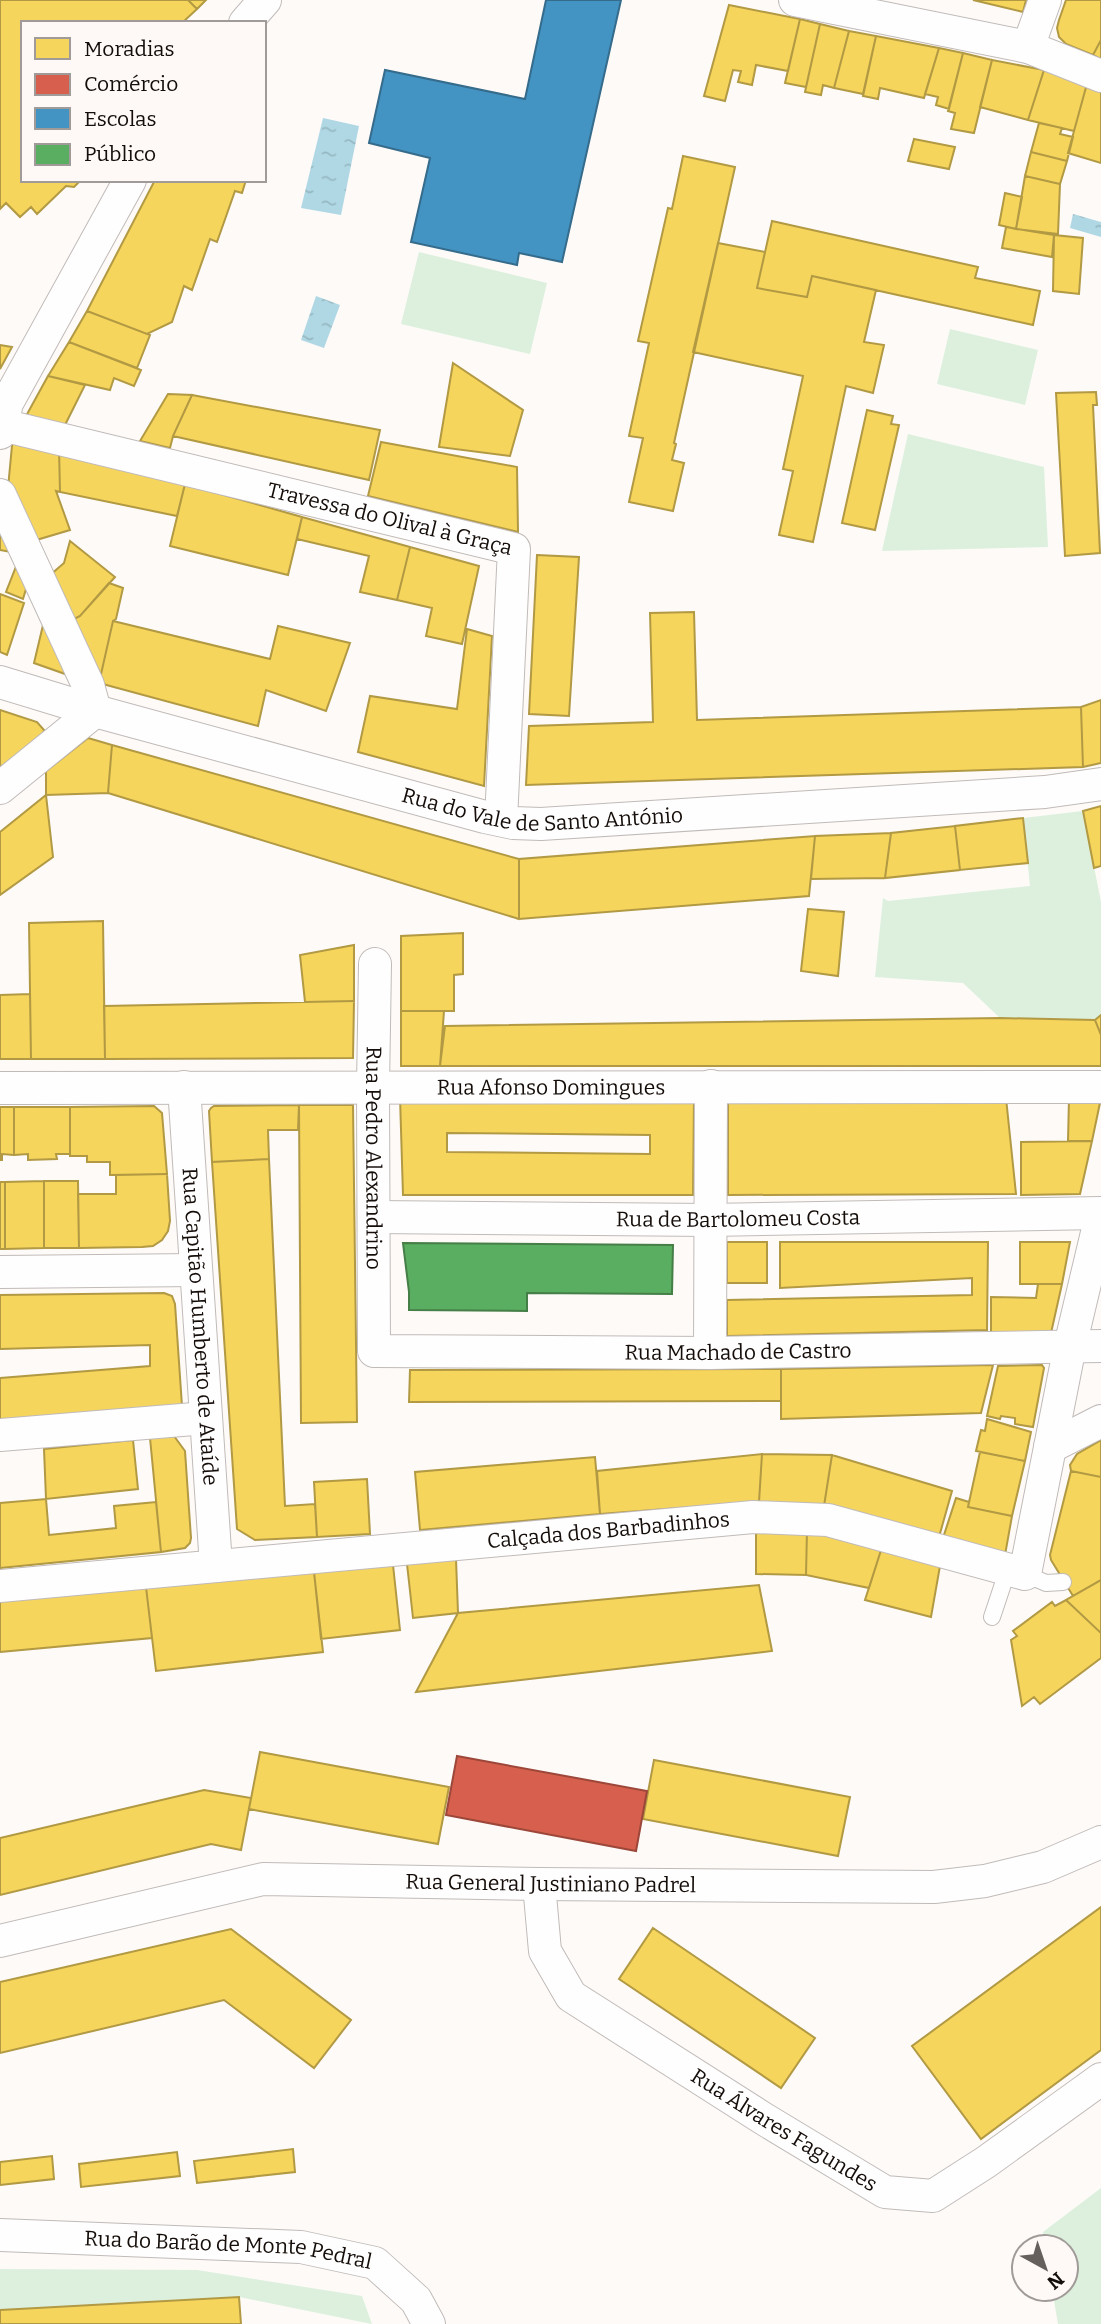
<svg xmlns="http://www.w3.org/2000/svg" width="1101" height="2324" font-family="Bitter,serif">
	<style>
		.grass { fill: #ddf0dd }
		.water { fill: url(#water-ripples) }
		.homes { fill: #f6d55c; stroke: #b29943; stroke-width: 2; fill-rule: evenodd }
		.shops { fill: #d6604d; stroke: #9c4739; stroke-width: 2 }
		.schools { fill: #4393c3; stroke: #356b8b; stroke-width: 2 }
		.public { fill: #5aae61; stroke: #457e47; stroke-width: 2 }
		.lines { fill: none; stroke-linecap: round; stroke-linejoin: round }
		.service-casing { stroke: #c0bbb9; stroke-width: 18 }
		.minor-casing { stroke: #c0bbb9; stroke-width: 34 }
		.service { stroke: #fffefe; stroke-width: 16 }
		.minor { stroke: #fffefe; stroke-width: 32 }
		.labels { text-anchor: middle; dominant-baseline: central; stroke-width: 7; stroke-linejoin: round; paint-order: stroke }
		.street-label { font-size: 21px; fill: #140d09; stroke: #fef9f7 }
	</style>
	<defs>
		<pattern id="water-ripples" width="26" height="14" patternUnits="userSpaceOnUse" patternTransform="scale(1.75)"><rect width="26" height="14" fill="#b0d8e4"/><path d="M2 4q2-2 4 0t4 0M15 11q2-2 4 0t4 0" fill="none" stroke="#96b8c2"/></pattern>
	</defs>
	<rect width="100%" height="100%" fill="#fdfaf8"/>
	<path class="grass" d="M419,252L547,283L530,354L401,324Z
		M950,329L1038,350L1025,405L937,384Z
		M908,434L1044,467L1048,547L882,551Z
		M1083,811L1101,902V1015L1095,1020L1000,1018L963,983L875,977L883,898L888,901L1030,886L1023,818Z
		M1101,2188V2324H1058L1052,2289H1066V2247H1045L1043,2232Z
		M0,2269L197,2270L362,2296L372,2324L239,2297L0,2310Z"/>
	<path class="water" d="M323,118L359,126L341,215L301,208Z
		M1073,214L1101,222V237L1070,228Z
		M316,296L340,305L324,348L301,340Z"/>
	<path class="homes" d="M0,0H188L197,9L182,23H23V180H81L74,187L66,186L37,214L31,207L20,217L6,203L0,209Z
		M188,0H206L197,9Z
		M973,0H1026L1023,12Z
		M1066,0H1101V40L1093,55L1066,44L1059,37L1057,28L1059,20Z
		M729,5L800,19L788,71L756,65L752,85L738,82L741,71L733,70L725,101L704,96Z
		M800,19L820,24L806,87L785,83Z
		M820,24L849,31L834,88L823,85L821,95L805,92Z
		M849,31L876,36L863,94L834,88Z
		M876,36L939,48L924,98L880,88L878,99L863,96Z
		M1101,40V59L1093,55Z
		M939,48L963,53L949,109L936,105L938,97L925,94Z
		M963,53L992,60L974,133L951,129L955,113L948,111Z
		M992,60L1044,70L1028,120L980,107Z
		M1044,70L1088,80L1074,131L1028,120Z
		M1088,80L1101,86V163L1068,153Z
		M1039,123L1062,128L1060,134L1073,137L1067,161L1031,152Z
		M914,139L955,147L949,169L908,161Z
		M1031,152L1067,161L1060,184L1025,176Z
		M683,156L735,167L674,443L676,444L672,460L684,463L673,511L629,502L643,438L629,436L649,343L638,341L668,208L672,209Z
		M1025,176L1060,184L1058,234L1016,229Z
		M155,180H246L242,193L235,191L217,242L210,239L192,290L184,286L172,322L147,334L87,311Z
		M1005,193L1022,197L1016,229L999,225Z
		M772,221L978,267L975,278L1040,291L1033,325L812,276L807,297L757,288Z
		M1006,227L1054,235L1052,257L1002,248Z
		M1054,235L1083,238L1079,294L1053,291Z
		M718,243L765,252L757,288L807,297L812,276L876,290L864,342L884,345L873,393L846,386L813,542L779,535L793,471L783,469L803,376L693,352Z
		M87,311L150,335L137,368L69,342Z
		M69,342L141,370L134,386L114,378L110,390L48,376Z
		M0,345L12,347L0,369Z
		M453,363L523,410L510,456L439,447Z
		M48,376L85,385L65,425L26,416Z
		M1096,392L1097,405H1093L1100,553L1065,556L1056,393Z
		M168,394L192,395L173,436L170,448L140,441Z
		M192,395L380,430L369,480L173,436Z
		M867,410L893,416L891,424L899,425L875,530L842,523Z
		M13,435L59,448L60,492L56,491L70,530L33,541L8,488Z
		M381,442L517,467L518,532L368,496Z
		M59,448L185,484L177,516L60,492Z
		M185,484L302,517L288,575L170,546Z
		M302,517L410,547L397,600L360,592L369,556L297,539Z
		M0,533L6,534L16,553L0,550Z
		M70,541L115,577L80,616L70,621L49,576L64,563Z
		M410,547L479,566L462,644L426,636L432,608L397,600Z
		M537,555L579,557L569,716L529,714Z
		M19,559L29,579L23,599L6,592Z
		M109,583L123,588L116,619L113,621L99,683L70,621L80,616Z
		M0,594L24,603L7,655L0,652Z
		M694,612L697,720L1081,707L1083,767L526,785L529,726L653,722L650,613Z
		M113,621L270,659L278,626L350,643L326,711L266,690L258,726L99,683Z
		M49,623L68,675L34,663L43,625Z
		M467,629L492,636L484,786L358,752L370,696L457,709Z
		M1101,700V763L1083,767L1081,707Z
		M0,710L37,722L44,730L43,735L0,771Z
		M88,738L112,745L108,793L46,795V771Z
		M112,745L519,859V919L108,793Z
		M46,795L53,857L0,895V832Z
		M1101,806V866L1094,868L1083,811Z
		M1023,818L1028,863L960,870L955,826Z
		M955,826L960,870L885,878L891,833Z
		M891,833L885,878L811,879L815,836Z
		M815,836L809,896L519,919V859Z
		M808,909L844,912L838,976L801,971Z
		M103,921L105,1059H31L29,923Z
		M463,933V974L454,975V1011H401V936Z
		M354,945V1001L305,1002L300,955Z
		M30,994L31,1059H0V995Z
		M354,1001L353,1058L105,1059L104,1006Z
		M401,1011H444L440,1066H401Z
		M1101,1015V1035L1095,1020Z
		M1000,1018L1095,1020L1101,1035V1066H440L445,1026Z
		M400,1097H694L693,1195H403ZM447,1133L650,1135V1154L447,1152Z
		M728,1097L1006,1098L1016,1194L728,1195Z
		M1069,1098H1101L1092,1141H1068Z
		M299,1105H353L357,1422L301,1423Z
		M299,1105L298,1130H268L269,1159L212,1162L209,1111L211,1108L214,1106Z
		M154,1106L162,1113L167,1174L110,1175V1162H87V1156H70V1107Z
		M0,1107H14V1155L2,1154V1160H0Z
		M14,1107H70V1154H56L57,1159L28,1160V1154L14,1155Z
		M1092,1141L1080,1194L1021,1195V1142Z
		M269,1159L285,1506L315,1504L317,1537L255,1540L237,1529L212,1162Z
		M167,1174L170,1221L168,1231L162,1240L153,1246L142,1247L79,1248L78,1194H116V1175Z
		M44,1181V1248L5,1249V1182Z
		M44,1181H78L79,1248H44Z
		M0,1182H5V1249H0Z
		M727,1242H767V1283H727Z
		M780,1242H988L987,1330L727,1336V1300L972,1295V1278L780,1288Z
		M1020,1242H1070L1062,1284H1020Z
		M1038,1284H1062L1051,1333L991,1332V1297L1036,1298Z
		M164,1293L172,1296L175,1304L182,1406L0,1421V1378L150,1366V1345L0,1349V1295Z
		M993,1365L981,1413L781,1419V1369Z
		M1042,1365L1044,1368L1033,1427L1015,1424V1418L1001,1416L1000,1419L987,1416L998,1366Z
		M781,1369V1401L409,1402L410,1370Z
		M987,1419L1031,1432L1025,1461L976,1451L981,1430L985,1431Z
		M174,1436L185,1451L191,1538L190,1543L185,1548L161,1552L150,1438Z
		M133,1440L138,1489L46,1499L44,1449Z
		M1101,1440V1477L1071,1471L1070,1465L1077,1454Z
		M980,1452L1025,1461L1012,1516L968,1507Z
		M762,1454L759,1502L600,1514L597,1471Z
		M762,1454L832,1455L824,1506L759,1502Z
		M832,1455L952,1491L939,1537L824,1506Z
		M595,1457L600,1514L420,1530L415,1472Z
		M1071,1471L1101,1477V1580L1073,1596L1051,1560L1050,1555Z
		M367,1479L370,1534L317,1537L314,1482Z
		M956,1498L969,1502L968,1507L1012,1516L1005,1555L943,1538Z
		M46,1499L49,1535L116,1528L114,1506L156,1502L161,1552L0,1568V1503Z
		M807,1530L882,1547L869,1588L806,1575Z
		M807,1530L806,1575L756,1574V1533Z
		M882,1547L940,1566L931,1617L865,1600Z
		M456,1559L458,1613L413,1618L407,1564Z
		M393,1565L400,1630L321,1639L314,1572Z
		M314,1572L323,1652L156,1671L146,1587Z
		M1101,1580V1633L1066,1600Z
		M759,1585L772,1651L416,1692L458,1613Z
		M146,1587L152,1638L0,1652V1601Z
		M1066,1600L1101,1633V1658L1040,1704L1034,1697L1022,1706L1011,1640L1017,1636L1013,1631L1052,1602L1055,1606Z
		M260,1752L449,1787L438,1844L249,1809Z
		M654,1760L850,1797L838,1856L643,1819Z
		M204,1790L251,1798L241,1850L211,1844L0,1895V1838Z
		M1101,1907V2050L981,2139L912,2046Z
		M653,1928L815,2038L781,2088L619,1979Z
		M231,1929L351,2020L314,2068L224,2000L0,2053V1982Z
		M293,2149L295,2172L197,2183L194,2161Z
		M177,2152L180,2176L81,2187L79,2164Z
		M52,2156L54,2179L0,2185V2162Z
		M239,2297L241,2324H0V2310Z"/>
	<path class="shops" d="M457,1756L647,1791L636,1851L446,1815Z"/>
	<path class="schools" d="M546,0H621L562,262L519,253L517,265L411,242L430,158L369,143L385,70L525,99Z"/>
	<path class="public" d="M403,1243L673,1245L672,1294L527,1293V1311L409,1310V1292Z"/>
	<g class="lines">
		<defs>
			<path id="service" d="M1025,1574L1046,1583L1063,1582
				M992,1617L1003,1584L1011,1569"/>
			<g id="minor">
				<path d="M795,0L1028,47L1101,76"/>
				<path d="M245,23L265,0"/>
				<path d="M1028,47L1045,0"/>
				<path id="s1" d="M2,425L514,549L501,820"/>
				<path d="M0,433L7,403L130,180"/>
				<path d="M0,495L88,685L95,711"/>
				<path id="s2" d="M0,682L95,711L485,817L513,823L541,824L1045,792L1101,784"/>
				<path d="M0,788L95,711"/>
				<path id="s3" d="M375,964L373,1087L374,1351L710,1353L1101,1346"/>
				<path id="s4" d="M184,1087L216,1566"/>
				<path id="s5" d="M0,1088L1101,1087"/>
				<path id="s6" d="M374,1217L710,1220L1101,1213"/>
				<path d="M0,1272L196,1270"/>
				<path d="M710,1353L711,1086"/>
				<path d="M0,1435L206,1418"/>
				<path d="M1050,1447L1101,1421"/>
				<path id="s7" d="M0,1586L753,1517L828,1520L1025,1574L1070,1346L1101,1216"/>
				<path id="s8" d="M539,1884L545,1951L571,1996L764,2119L885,2192L933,2196L986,2162L1101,2079"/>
				<path id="s9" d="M0,1941L263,1879L539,1884L934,1887L985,1881L1043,1867L1101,1842"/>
				<path id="s10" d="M0,2235L301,2247L375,2263L416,2300L429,2324"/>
			</g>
		</defs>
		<use href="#service" class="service-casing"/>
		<use href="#minor" class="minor-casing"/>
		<use href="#service" class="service"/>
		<use href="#minor" class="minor"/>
	</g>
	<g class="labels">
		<g class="street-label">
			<text stroke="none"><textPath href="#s1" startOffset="399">Travessa do Olival à Graça</textPath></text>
			<text stroke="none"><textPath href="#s2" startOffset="560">Rua do Vale de Santo António</textPath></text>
			<text stroke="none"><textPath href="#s5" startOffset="551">Rua Afonso Domingues</textPath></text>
			<text stroke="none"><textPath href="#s3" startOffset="194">Rua Pedro Alexandrino</textPath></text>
			<text stroke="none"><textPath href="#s6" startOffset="364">Rua de Bartolomeu Costa</textPath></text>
			<text stroke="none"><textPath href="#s4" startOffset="240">Rua Capitão Humberto de Ataíde</textPath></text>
			<text stroke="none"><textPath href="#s3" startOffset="751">Rua Machado de Castro</textPath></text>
			<text stroke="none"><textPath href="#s7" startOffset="611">Calçada dos Barbadinhos</textPath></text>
			<text stroke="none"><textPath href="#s9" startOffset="558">Rua General Justiniano Padrel</textPath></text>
			<text stroke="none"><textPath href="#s8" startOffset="371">Rua Álvares Fagundes</textPath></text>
			<text stroke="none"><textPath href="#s10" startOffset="229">Rua do Barão de Monte Pedral</textPath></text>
		</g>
	</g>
	<rect x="21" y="21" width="245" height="161" fill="#fef9f7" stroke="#a09b98" stroke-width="2"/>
	<rect x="35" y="38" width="35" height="21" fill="#f6d55c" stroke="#a09b98" stroke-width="2"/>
	<text x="84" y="56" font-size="21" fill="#140d09">Moradias</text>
	<rect x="35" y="74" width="35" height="21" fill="#d6604d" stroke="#a09b98" stroke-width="2"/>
	<text x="84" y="91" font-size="21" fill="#140d09">Comércio</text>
	<rect x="35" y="108" width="35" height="21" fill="#4393c3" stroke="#a09b98" stroke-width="2"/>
	<text x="84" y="126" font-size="21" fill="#140d09">Escolas</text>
	<rect x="35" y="144" width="35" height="21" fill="#5aae61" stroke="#a09b98" stroke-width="2"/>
	<text x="84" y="161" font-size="21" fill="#140d09">Público</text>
	<g transform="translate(1045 2268) rotate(140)"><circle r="33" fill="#fef9f7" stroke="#a09b98" stroke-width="2"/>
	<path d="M0-5L12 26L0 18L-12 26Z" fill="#66605d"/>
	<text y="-10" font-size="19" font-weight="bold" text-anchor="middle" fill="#140d09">N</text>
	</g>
</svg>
